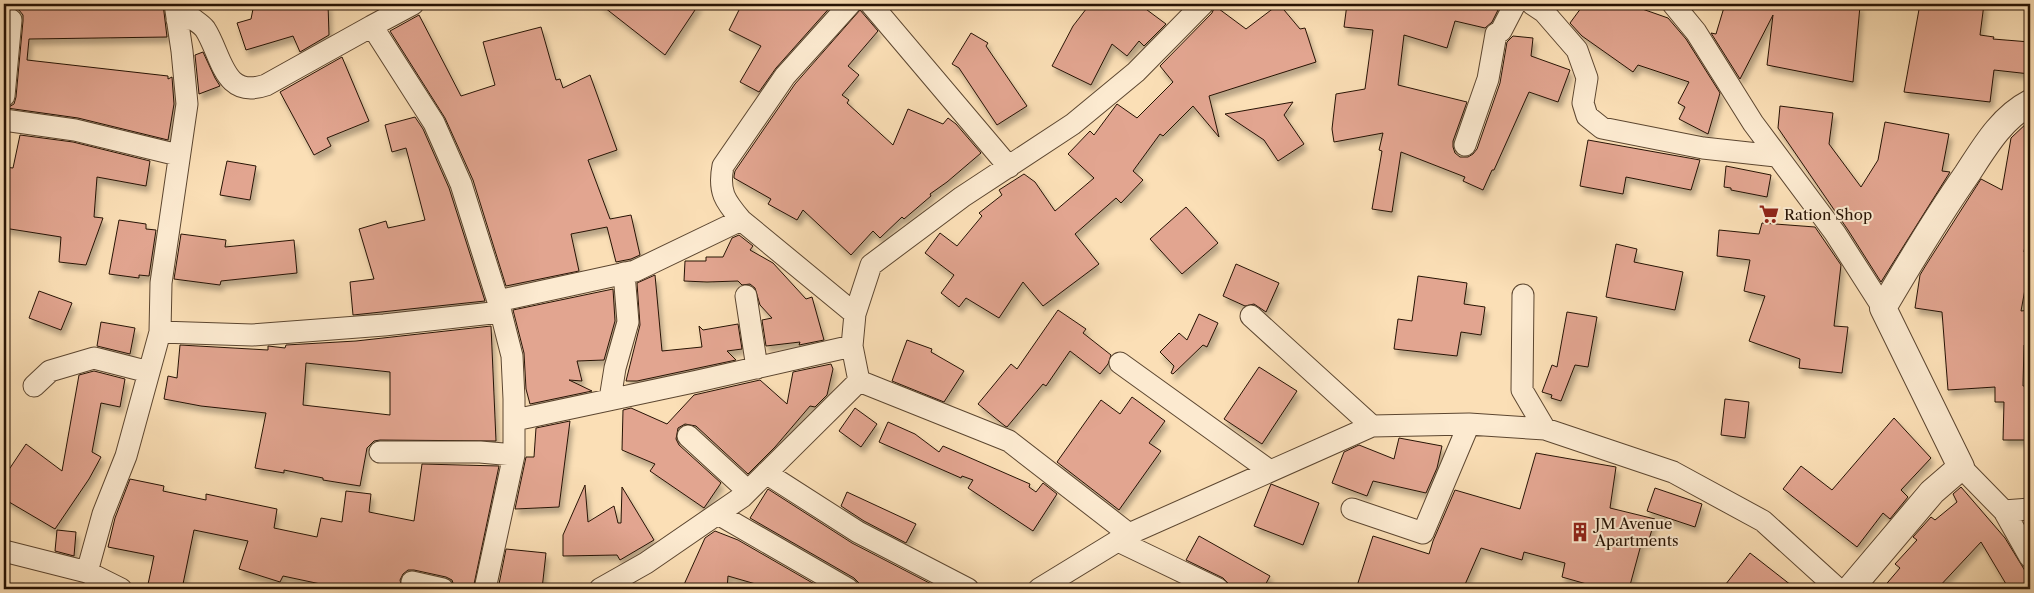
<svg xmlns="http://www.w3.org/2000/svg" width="2034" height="593" font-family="'Libre Caslon Text',serif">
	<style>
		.building { fill: #e2a590; stroke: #271304; fill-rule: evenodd; filter: url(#shadow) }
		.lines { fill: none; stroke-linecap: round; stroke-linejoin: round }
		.minor-casing { stroke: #5c4630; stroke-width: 23 }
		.tertiary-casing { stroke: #5c4630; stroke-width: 28 }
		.minor { stroke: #fcead0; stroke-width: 21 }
		.tertiary { stroke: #fcead0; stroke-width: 26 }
		.labels { text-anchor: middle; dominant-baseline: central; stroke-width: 4; stroke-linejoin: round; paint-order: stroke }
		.poi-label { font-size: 15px; fill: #271304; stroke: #fcead0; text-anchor: start }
	</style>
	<defs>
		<filter id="shadow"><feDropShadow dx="3" dy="5.5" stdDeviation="2.5" flood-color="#0004"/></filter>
	</defs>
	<rect width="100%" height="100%" fill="#fbdfb6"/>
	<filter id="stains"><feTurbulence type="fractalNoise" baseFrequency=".004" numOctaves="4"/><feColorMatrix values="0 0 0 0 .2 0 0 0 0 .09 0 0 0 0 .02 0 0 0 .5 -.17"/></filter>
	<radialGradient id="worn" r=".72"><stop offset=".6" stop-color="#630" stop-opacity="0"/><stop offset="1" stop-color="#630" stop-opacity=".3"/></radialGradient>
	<path class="building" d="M9,4H163L167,37L29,39L27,60L168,76V79L172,77L174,104L168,140L78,118L7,108L14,104L16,97L23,21V15L19,10Z
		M254,4H328L329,35L300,52L293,36L246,50L237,23L251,19Z
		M600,4H699L665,55Z
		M742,4H833L776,68L759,92L740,82L761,46L729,30Z
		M1090,4H1139L1166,24L1144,46L1139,41L1127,56L1112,44L1091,85L1052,66L1073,26Z
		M1279,4L1300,29L1305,28L1316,62L1209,96L1219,137L1193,106L1163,136L1160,134L1133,171L1143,180L1121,203L1116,198L1075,234L1099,264L1043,306L1023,282L999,318L966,298L959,307L941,293L954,275L925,253L940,233L957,246L982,216L979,213L1002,195L999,190L1024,174L1035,182L1055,211L1094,178L1068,154L1090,131L1094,135L1117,104L1137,118L1173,82L1160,66L1212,13L1215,6L1246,29Z
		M1347,4H1404L1417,7L1418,4H1501L1492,22L1485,28L1455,21L1447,48L1404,35L1398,85L1467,102L1453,141V147L1455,153L1460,157H1468L1473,154L1477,149L1500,83L1507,42L1513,36L1533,38L1531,56L1570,70L1558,102L1529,92L1494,170H1492L1483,190L1463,181L1465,177L1401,152L1392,212L1372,209L1382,151L1379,150L1383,133L1334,142L1332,129L1336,94L1365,89L1373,30L1344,27Z
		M1584,4H1628L1668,18L1686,39L1720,93L1708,134L1679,119L1685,107L1678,103L1689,82L1638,65L1633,72L1582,36L1570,23Z
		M1725,4H1837L1860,6L1853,82L1767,65L1773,15L1740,79L1711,33L1716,34Z
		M1920,4H1984L1980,35L1994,37L1993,39L2030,42V74L1994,70L1990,102L1904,92Z
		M860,10L878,31L848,66L859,75L842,95L849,100L847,103L893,145L908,109L943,124L948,118L956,124L981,153L947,182L930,194L931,196L904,219L902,217L880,238L873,231L851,255L803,210L797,220L768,204L771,199L734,178V176L735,171L795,84Z
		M419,15L461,96L495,85L483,42L541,27L556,80L560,79L563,88L590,75L617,150L588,160L610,219L631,215L640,255L631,259L616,262L607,227L571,234L579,271L506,286L473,180L445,118L390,31Z
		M971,33L988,43L986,46L1027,106L997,125L959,68L952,64Z
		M203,52L215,78L220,86L199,94L195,55Z
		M342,57L369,121L327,138L331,146L314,155L280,92Z
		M1293,102L1284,115L1304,144L1278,161L1264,140L1225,114Z
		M1780,106L1833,113L1829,144L1861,187L1878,160L1885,122L1949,134L1942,171L1950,172L1881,282L1848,230L1778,128Z
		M415,117L423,129L449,188L485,301L353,315L350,282L374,279L359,229L386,221L388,228L425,220L406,148L392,152L385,125Z
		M2030,120V212L2024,252L2030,253V262L2021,311L2030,310V345H2024L2023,386H2030V440H2003L2004,402H1995V387L1948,390L1942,312L1915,308L1920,275L1926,265L1981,179L2002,190L2011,138Z
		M20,135L73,142L150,161L146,186L97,177L94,217L103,218L86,265L59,262L61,237L4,228V167L13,168Z
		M1588,140L1700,160L1691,190L1626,177L1623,194L1580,186Z
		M227,161L256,166L250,200L220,195Z
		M1726,166L1771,175L1767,197L1731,190V188L1724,187Z
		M1186,207L1218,243L1182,274L1150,239Z
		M119,220L146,224V229L156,230L149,276L139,275V278L109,274Z
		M1762,223L1815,227L1841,265L1834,326L1848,327L1842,373L1799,368L1800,359L1749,341L1765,296L1744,291L1750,260L1717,256L1719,230L1759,234Z
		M181,234L226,240L225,247L294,240L297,273L221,281L220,285L174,279Z
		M739,235L753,246L750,250L773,263L806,299L812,297L824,340L799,345L800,342L766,346L762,320L772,318L760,305L755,288L750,284L742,285L738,281L707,282L684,281L685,261H706V257H723L732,238Z
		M1616,244L1637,249L1634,262L1683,272L1675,310L1606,297Z
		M1236,264L1279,283L1266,312L1254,304L1245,306L1223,296Z
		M655,275L662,351L702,347L699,326L703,330L738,324L742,349L727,351L736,360L637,381H626L640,325L637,283Z
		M1418,276L1467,283L1464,304L1485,307L1481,335L1461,332L1457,356L1394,349L1398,319L1412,321Z
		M613,289L615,321L604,360L577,361L582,381L569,380L592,391L530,404L526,389L524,353L513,310Z
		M39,291L72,303L61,330L29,318Z
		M1058,310L1086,329L1083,333L1111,355L1108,364L1100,374L1070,351L1046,386L1043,384L1007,427L1005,426L978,404L1011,364L1017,369Z
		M1567,312L1597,317L1588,367L1575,365L1561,401L1551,398L1552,395L1542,392L1552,365L1557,367Z
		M1199,314L1218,323L1207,347L1203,345L1173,374L1171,373L1174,366L1160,352L1179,333L1187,340Z
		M101,322L135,328L130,354L97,346Z
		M491,326L496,441L380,440L374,441L367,448L360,486L323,480V478L284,470V473L255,468L266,413L201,406L164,399L168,376L177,378L180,345L268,350V346L285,348L286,345L356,341ZM306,363L390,372V415L303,405Z
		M907,340L932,349L931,352L964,371L944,402L892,381Z
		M831,364L833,369L827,395L815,407L810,406L775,447L748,474L696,426L685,424L678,428L676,439L679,445L721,483L704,508L650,471L655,464L622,450L623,410L631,408L667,424L694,395L760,380L787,404L793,372Z
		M1259,367L1297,391L1262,444L1224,419Z
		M94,371L125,379L120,407L101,403L92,452L101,457L89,479L55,529L4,499V477L26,444L62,471L79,375Z
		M1132,397L1165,421L1149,443L1161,451L1119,510L1057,462L1101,400L1120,414Z
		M1725,399L1749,402L1745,438L1721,435Z
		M855,408L877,424L861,447L839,431Z
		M1894,418L1931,458L1901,490L1908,497L1890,519L1883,513L1857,547L1783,489L1801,466L1832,490Z
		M570,421L559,507L515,509L526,457H534L536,428Z
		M888,422L915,434L939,452L943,446L1030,484L1029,487L1036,492L1043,483L1057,494L1033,531L968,488L973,480L962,476L961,478L879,442Z
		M1399,438L1442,446L1437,468L1426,493L1373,481L1367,496L1332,483L1344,452L1359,445L1394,459Z
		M1536,453L1616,467L1610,508L1655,519L1648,543L1642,541L1629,589H1604L1562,577L1565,563L1524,552L1522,560L1481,548L1463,589H1356L1373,536L1429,554L1433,541L1455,490L1520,509Z
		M422,464L499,466L473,589H455L452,580L446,577L414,570H408L403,574L400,580L402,589H344L283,576L280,582L239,569L248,541L194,530L182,589H147L154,556L108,547L115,518L130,479L164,486L163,491L206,500V494L277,509L274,528L317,537L321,518L342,522L346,491L371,494L369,512L414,521Z
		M1271,484L1319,503L1303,545L1254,526Z
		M585,485L588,522L614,506L618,523H621L622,487L654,540L620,560L617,555L563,556V535Z
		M1961,487L2005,538L2030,579V585L2022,589H2009L1981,542L1937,589H1882L1900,568L1895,564L1917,540L1913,537L1931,517L1935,520L1957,502L1953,494Z
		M1655,488L1702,504L1695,527L1647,511Z
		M768,489L852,543L941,589H860L859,583L854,578L750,518Z
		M847,492L916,524L906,543L864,521L841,506Z
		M57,530L76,532L74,556L55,551Z
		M715,531L738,540L823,589H773L728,576L727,589H682L705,538Z
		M1199,536L1270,576L1263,589H1234L1223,578L1186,560Z
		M506,549L546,553L542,589H498Z
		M1750,553L1796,589H1722Z"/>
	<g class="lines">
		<defs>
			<path id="minor" d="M850,4L785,76L723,166C718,192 725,201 741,220L855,314
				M871,4L1009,167
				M1532,4L1544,12L1577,50L1587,78L1583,103L1587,116L1602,128L1703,148L1776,156
				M1673,4L1696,32L1753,123L1835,233L1883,308
				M4,15L11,20L4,96
				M177,20L193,19C197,22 202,25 205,29C222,55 223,100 266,85L372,26L434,123L461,184L498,301L512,356L514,399V455L485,589
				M372,26L413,4
				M4,120L75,130L178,155
				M1465,145L1488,79L1496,34L1501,31L1515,4
				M1523,295L1522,390L1545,429
				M746,296L757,368
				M498,301L635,271L741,220
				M1251,316L1372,426
				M160,332L252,335L384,325L501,312
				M1120,363L1270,471
				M34,386L50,371L94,358L149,372
				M610,399L615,368L628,322L624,273
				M515,420L698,381L852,346
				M688,436L748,491
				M380,452H480L514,455
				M1961,467L2004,511L2030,509
				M766,473L858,532L968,589
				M1352,509L1423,533L1469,424
				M2004,511L2030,557
				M718,514L848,589
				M1129,534L1009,441L859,381L852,346L855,314L871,265L962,197L1073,124L1136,72L1203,4
				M1118,541L1218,589
				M4,551L87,572L121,589
				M87,572L103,514L126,456L160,332L161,283L187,104L182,51L175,4
				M412,582L443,589
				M600,589L646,563L742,497L859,381
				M1039,589L1129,534L1372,426L1469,424L1545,429L1673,472L1763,521L1838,589"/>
			<path id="tertiary" d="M1850,589L1932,492L1961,467L1883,308C1910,262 1937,217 1967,174C1984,148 2001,118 2030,103"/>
		</defs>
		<use href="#minor" class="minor-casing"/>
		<use href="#tertiary" class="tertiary-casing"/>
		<use href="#minor" class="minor"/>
		<use href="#tertiary" class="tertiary"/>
	</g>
	<defs>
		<symbol id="supermarket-bare" viewBox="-9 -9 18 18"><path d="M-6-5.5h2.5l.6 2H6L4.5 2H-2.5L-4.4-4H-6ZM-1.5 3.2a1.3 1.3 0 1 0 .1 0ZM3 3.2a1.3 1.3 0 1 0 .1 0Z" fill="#8f2418" stroke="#fcead0" stroke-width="2.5" paint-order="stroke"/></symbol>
		<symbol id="building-bare" viewBox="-9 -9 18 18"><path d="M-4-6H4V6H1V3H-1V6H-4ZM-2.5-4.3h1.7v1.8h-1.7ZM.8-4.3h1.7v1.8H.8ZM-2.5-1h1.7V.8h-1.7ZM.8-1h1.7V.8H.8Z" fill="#8f2418" stroke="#fcead0" stroke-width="2.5" paint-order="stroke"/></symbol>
	</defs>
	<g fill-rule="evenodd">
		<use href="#supermarket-bare" x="1755" y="200" width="28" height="28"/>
		<use href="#building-bare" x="1566" y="518" width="28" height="28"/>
	</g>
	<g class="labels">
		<g class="poi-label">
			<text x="1784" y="214">Ration Shop</text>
			<text x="1595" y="523">JM Avenue<tspan x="1595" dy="17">Apartments</tspan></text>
		</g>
	</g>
	<rect width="2034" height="593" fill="none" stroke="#fbdfb6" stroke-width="20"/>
	<rect x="5" y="5" width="2024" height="583" fill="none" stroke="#271304" stroke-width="2.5"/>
	<rect x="10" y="10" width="2014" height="573" fill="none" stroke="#271304"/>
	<rect width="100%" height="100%" filter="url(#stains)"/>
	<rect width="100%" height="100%" fill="url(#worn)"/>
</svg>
